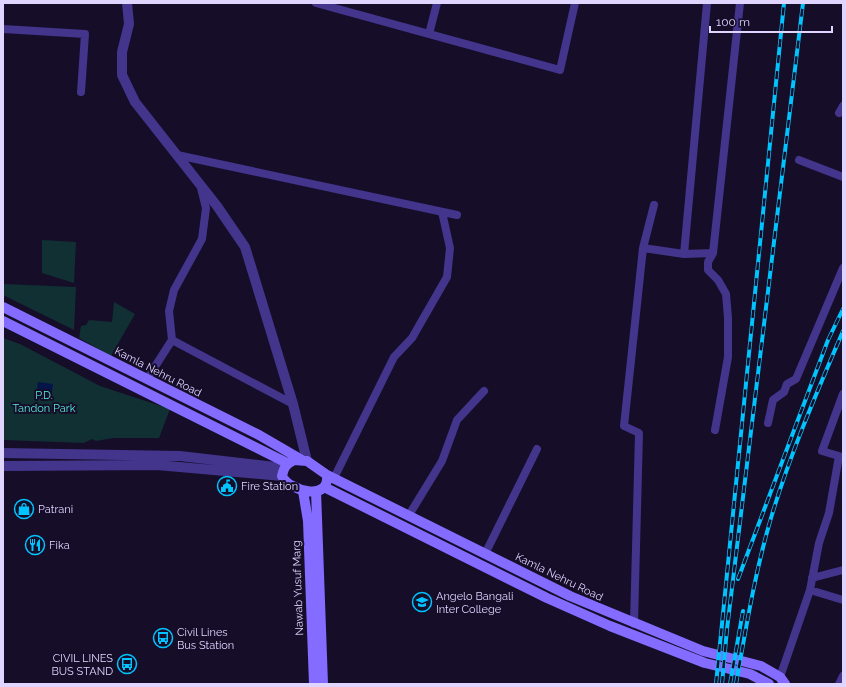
<svg xmlns="http://www.w3.org/2000/svg" width="846" height="687" font-family="Raleway,sans-serif">
	<style>
		.green { fill: #103033 }
		.water { fill: #05154a }
		.lines { fill: none; stroke-linecap: round; stroke-linejoin: round }
		.minor { stroke: #43348c; stroke-width: 8 }
		.tertiary { stroke: #43348c; stroke-width: 10 }
		.secondary { stroke: #836cff; stroke-width: 10 }
		.rail-casing { stroke: #01c4ff; stroke-width: 4 }
		.rail { stroke: #160d29; stroke-width: 2.5; stroke-dasharray: 8; stroke-linecap: butt }
		.labels { text-anchor: middle; dominant-baseline: central; stroke-width: 4; stroke-linejoin: round; paint-order: stroke }
		.street-label { font-size: 11px; fill: #dfd5ff; stroke: #160d29 }
		.park-label { font-size: 11px; fill: #54ecda; stroke: #160d29 }
		.poi-label { font-size: 11px; fill: #dfd5ff; stroke: #160d29; text-anchor: start }
	</style>
	<rect width="100%" height="100%" fill="#160d29"/>
	<path class="green" d="M42,240L76,242L74,283L42,273Z
		M3,284L76,287L74,330L3,295Z
		M114,302L135,314L111,356L79,338L81,326L86,325L89,320L112,322Z
		M3,338L20,344L100,386L170,409L159,438H113L96,441L92,439L84,443L3,440Z"/>
	<path class="water" d="M38,382L53,384L51,399L36,397Z"/>
	<g class="lines">
		<path class="minor" d="M316,3L560,70L575,3
			M3,29L85,34L81,92
			M429,34L437,3
			M839,113L843,106
			M177,155L457,215
			M799,160L843,177
			M643,248L684,254L713,253L740,3
			M713,253L708,262V270L718,280L726,294L728,318V357L715,430
			M684,254L707,3
			M172,340L169,311L174,290L202,239L206,208L201,188
			M147,379L172,340L293,404
			M768,423L773,400L784,392L787,384L796,379L843,268
			M334,478L394,357L412,338L447,277L450,248L442,212
			M409,515L442,461L457,420L484,391
			M485,554L537,449
			M812,578L843,570
			M810,590L843,600
			M634,624L639,433L624,426L643,248L654,205
			M780,677L810,590L819,543L829,513L839,456L822,451L843,394
			M839,684L843,676"/>
		<path class="tertiary" d="M127,3L129,24L122,52V75L135,102L217,206L245,247L293,404L307,461
			M3,453L180,456L284,468
			M3,466L157,465L282,476"/>
		<path class="secondary" d="M3,307L259,435L302,460
			M3,321L287,463
			M294,460L307,461L327,475C330,502 289,491 282,476C284,467 286,464 294,460Z
			M327,475L570,596L703,651L761,666L780,677L785,684
			M324,487L547,598L610,626L705,663L750,674L769,684
			M303,491L308,521L314,684
			M316,491L323,684"/>
		<defs>
			<path id="rail" d="M738,579L828,340L843,309
				M716,684L784,3
				M722,684L727,629L803,3
				M730,684L743,611
				M736,684C746,628 755,572 771,518C790,454 817,392 843,331"/>
		</defs>
		<use href="#rail" class="rail-casing"/>
		<use href="#rail" class="rail"/>
	</g>
	<defs>
		<symbol id="civic-ring" viewBox="-11 -11 22 22"><circle r="9.5" fill="#160d29" stroke="#01c4ff" stroke-width="1.5"/><path d="M-.6-6.5H3V-4.5H.6V-3L4-1V1h2V6H-6V1h2V-1L-.6-3ZM-1.2 2.5V6h2.4V2.5Z" fill="#01c4ff"/></symbol>
		<symbol id="shop-ring" viewBox="-11 -11 22 22"><circle r="9.5" fill="#160d29" stroke="#01c4ff" stroke-width="1.5"/><path d="M-5-2.5h2.3a2.7 3.5 0 0 1 5.4 0H5L5.5 6h-11ZM-1.5-2.5h3a1.5 2.3 0 0 0-3 0Z" fill="#01c4ff"/></symbol>
		<symbol id="restaurant-ring" viewBox="-11 -11 22 22"><circle r="9.5" fill="#160d29" stroke="#01c4ff" stroke-width="1.5"/><path d="M-5-6h1v4h1v-4h1v4h1v-4h1v5L-1.5 .5V6h-2V.5L-5-1ZM5-6V6H3V1.5H1.5Q1.5-4 5-6Z" fill="#01c4ff"/></symbol>
		<symbol id="school-ring" viewBox="-11 -11 22 22"><circle r="9.5" fill="#160d29" stroke="#01c4ff" stroke-width="1.5"/><path d="M0-5L7-2L0 1L-7-2ZM-4 1L0 2.5L4 1V4Q0 6-4 4Z" fill="#01c4ff"/></symbol>
		<symbol id="bus-ring" viewBox="-11 -11 22 22"><circle r="9.5" fill="#160d29" stroke="#01c4ff" stroke-width="1.5"/><path d="M-5-6H5V4H4V6H2V4H-2V6H-4V4H-5ZM-3.5-4V0h7V-4ZM-3.5 1.2v1.5H-2V1.2ZM2 1.2v1.5H3.5V1.2Z" fill="#01c4ff"/></symbol>
	</defs>
	<g fill-rule="evenodd">
		<use href="#civic-ring" x="216" y="475" width="22" height="22"/>
		<use href="#shop-ring" x="13" y="498" width="22" height="22"/>
		<use href="#restaurant-ring" x="24" y="534" width="22" height="22"/>
		<use href="#school-ring" x="411" y="591" width="22" height="22"/>
		<use href="#bus-ring" x="152" y="627" width="22" height="22"/>
		<use href="#bus-ring" x="116" y="653" width="22" height="22"/>
	</g>
	<g class="labels">
		<g class="street-label">
			<text transform="translate(158 372) rotate(27)">Kamla Nehru Road</text>
			<text transform="translate(559 577) rotate(26)">Kamla Nehru Road</text>
			<text transform="translate(298 588) rotate(-92)">Nawab Yusuf Marg</text>
		</g>
		<g class="park-label">
			<text x="44" y="395">P.D.<tspan x="44" dy="13">Tandon Park</tspan></text>
		</g>
		<g class="poi-label">
			<text x="241" y="486">Fire Station</text>
			<text x="38" y="509">Patrani</text>
			<text x="49" y="545">Fika</text>
			<text x="436" y="596">Angelo Bangali<tspan x="436" dy="13">Inter College</tspan></text>
			<text x="177" y="632">Civil Lines<tspan x="177" dy="13">Bus Station</tspan></text>
			<text x="113" y="658" text-anchor="end">CIVIL LINES<tspan x="113" dy="13">BUS STAND</tspan></text>
		</g>
	</g>
	<rect width="846" height="687" fill="none" stroke="#dfd5ff" stroke-width="8"/>
	<path d="M710 26v6h122v-6" fill="none" stroke="#dfd5ff" stroke-width="2"/>
	<text x="716" y="26" font-size="12" fill="#dfd5ff" stroke="#160d29" stroke-width="3" paint-order="stroke">100 m</text>
</svg>
